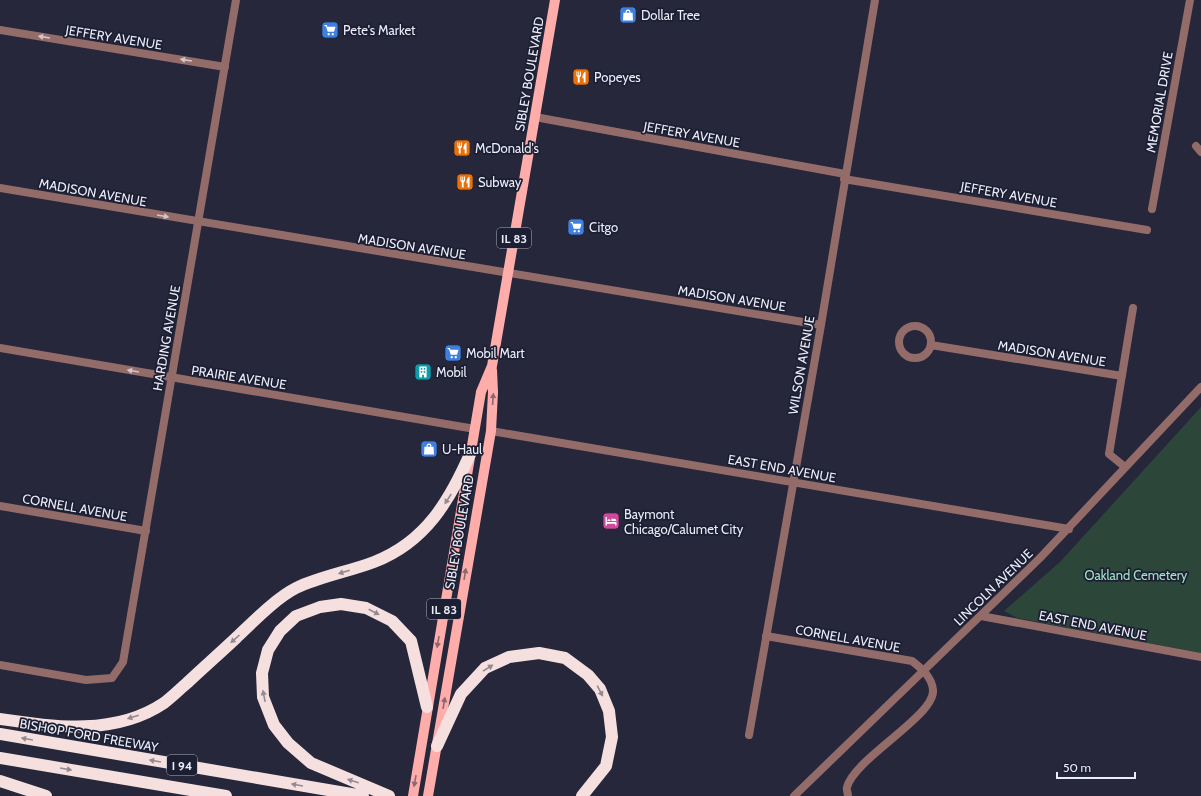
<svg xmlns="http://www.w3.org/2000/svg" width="1201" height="796" font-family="Cabin,sans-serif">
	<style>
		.green { fill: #2c463a }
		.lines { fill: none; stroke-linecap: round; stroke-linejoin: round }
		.minor { stroke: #936c6a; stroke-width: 8 }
		.tertiary { stroke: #936c6a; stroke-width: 8 }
		.primary { stroke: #ffadab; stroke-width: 10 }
		.motorway { stroke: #f5e0df; stroke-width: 12 }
		.oneway { fill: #d0c6ce }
		.oneway2 { fill: #8e666e }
		.oneway3 { fill: #938991 }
		.labels { text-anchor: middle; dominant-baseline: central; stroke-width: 3.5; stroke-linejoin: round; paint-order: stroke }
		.shield { fill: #1c1e31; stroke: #acaebd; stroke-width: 1 }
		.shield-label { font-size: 12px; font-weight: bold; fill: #eaecf9 }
		.poi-label { font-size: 13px; fill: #eaecf9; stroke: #1c1e31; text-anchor: start }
		.street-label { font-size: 13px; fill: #eaecf9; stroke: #1c1e31 }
		.park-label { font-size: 13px; fill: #9fe4c3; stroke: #1c1e31 }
	</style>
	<rect width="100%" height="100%" fill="#26273b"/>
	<path class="green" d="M1201,407V653L1017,618L1004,611L1060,562Z"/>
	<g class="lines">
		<path class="minor" d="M0,30L225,67
			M535,117L845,174
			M1196,146L1201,152
			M844,179L1147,230
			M0,188L821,325
			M1152,209L1190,0
			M899 342a16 16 0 1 1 32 0a16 16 0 1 1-32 0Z
			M931,345L1122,376
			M0,348L475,429
			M491,431L1069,529
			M1125,467L1109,454L1133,308
			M0,506L146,531
			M981,616L1201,657
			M766,636L912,661C921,668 932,677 933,690C935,716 855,758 847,787C846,789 848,793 848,796
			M0,665L86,680L112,678L123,662L236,0
			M749,735L821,325L875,0"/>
		<path class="tertiary" d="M794,796L1040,558L1201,387"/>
		<path class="primary" d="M413,796L481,392L492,366L555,0
			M428,796L491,431L493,392L492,370"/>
		<path class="motorway" d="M0,719C55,727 115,736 164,703C172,697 180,689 187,683C203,668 220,653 236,638C253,622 276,598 296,588C318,577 351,571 374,562C426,542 450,500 471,452
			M0,734L363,796
			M437,746L461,694L485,668L509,657L539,653L565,658L588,675L600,689L609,711L612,737L606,766L582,796
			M0,758L226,796
			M0,781L46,796
			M389,796L311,763L288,743L274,725L263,697L262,673L268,650L280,631L296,616L320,607L341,604L366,608L392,621L411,641L427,707"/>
	</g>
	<defs><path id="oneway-solid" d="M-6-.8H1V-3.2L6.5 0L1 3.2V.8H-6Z"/></defs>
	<g class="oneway">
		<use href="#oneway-solid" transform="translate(44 37) rotate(-171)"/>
		<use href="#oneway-solid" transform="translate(186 60) rotate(-171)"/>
		<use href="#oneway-solid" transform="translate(163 216) rotate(10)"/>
		<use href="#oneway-solid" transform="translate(133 371) rotate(-170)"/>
	</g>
	<g class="oneway2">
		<use href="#oneway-solid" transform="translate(493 399) rotate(-86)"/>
		<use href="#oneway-solid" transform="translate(465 574) rotate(-81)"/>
		<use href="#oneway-solid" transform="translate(438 642) rotate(100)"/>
		<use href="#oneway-solid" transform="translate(444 703) rotate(-81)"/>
		<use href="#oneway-solid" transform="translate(415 781) rotate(100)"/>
	</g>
	<g class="oneway3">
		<use href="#oneway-solid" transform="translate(448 499) rotate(123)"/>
		<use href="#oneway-solid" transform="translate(344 572) rotate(162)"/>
		<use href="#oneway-solid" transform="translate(374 612) rotate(27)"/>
		<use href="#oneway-solid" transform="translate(235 639) rotate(138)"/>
		<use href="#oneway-solid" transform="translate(488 668) rotate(-32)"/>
		<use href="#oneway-solid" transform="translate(600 691) rotate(62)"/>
		<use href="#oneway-solid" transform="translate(264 696) rotate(-101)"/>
		<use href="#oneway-solid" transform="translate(133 717) rotate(162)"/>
		<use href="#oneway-solid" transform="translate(27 739) rotate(-170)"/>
		<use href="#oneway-solid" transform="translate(155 761) rotate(-170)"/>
		<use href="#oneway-solid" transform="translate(66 769) rotate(10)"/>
		<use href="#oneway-solid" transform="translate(353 781) rotate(-163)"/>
		<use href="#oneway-solid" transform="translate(297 785) rotate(-170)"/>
	</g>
	<defs>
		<symbol id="shop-square" viewBox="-11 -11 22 22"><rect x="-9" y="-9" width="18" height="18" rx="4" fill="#3f7fe0" stroke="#1c1e31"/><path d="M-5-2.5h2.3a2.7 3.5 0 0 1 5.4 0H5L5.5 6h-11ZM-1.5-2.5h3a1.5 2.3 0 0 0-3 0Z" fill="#fff"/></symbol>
		<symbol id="supermarket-square" viewBox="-11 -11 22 22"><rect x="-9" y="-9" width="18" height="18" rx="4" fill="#3f7fe0" stroke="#1c1e31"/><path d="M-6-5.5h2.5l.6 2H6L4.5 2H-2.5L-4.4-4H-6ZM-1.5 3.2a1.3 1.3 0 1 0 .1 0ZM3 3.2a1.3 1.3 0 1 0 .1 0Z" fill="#fff"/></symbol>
		<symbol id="restaurant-square" viewBox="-11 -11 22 22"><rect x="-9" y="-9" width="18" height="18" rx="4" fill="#e8710a" stroke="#1c1e31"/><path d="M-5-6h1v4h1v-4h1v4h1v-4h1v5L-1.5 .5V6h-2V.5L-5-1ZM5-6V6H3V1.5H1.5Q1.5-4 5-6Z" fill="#fff"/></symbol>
		<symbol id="building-square" viewBox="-11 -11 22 22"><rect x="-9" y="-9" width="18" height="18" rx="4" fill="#0f9aa8" stroke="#1c1e31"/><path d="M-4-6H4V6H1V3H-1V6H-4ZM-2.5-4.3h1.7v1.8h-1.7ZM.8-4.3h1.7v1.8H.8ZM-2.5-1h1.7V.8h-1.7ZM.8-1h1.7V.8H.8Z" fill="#fff"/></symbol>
		<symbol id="hotel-square" viewBox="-11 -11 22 22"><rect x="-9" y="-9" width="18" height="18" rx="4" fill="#d1479c" stroke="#1c1e31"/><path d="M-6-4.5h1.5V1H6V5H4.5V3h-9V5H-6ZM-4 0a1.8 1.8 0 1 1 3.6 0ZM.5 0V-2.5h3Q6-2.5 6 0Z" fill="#fff"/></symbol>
	</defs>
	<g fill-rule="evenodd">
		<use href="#shop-square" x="618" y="5" width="20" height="20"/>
		<use href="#supermarket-square" x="320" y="20" width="20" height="20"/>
		<use href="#restaurant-square" x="571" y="67" width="20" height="20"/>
		<use href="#restaurant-square" x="452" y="138" width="20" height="20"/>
		<use href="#restaurant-square" x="455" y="172" width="20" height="20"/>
		<use href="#supermarket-square" x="566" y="217" width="20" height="20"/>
		<use href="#supermarket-square" x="443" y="343" width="20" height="20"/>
		<use href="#building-square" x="413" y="362" width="20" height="20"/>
		<use href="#shop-square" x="419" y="439" width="20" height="20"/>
		<use href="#hotel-square" x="601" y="511" width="20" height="20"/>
	</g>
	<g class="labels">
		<g class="shield">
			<rect x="497" y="228" width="34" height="20" rx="3"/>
			<rect x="427" y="599" width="34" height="20" rx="3"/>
			<rect x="167" y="755" width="30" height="20" rx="3"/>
		</g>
		<g class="shield-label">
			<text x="514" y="238">IL 83</text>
			<text x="444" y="609">IL 83</text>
			<text x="182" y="765">I 94</text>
		</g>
		<g class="poi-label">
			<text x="641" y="15">Dollar Tree</text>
			<text x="343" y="30">Pete's Market</text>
			<text x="594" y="77">Popeyes</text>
			<text x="475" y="148">McDonald's</text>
			<text x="478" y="182">Subway</text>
			<text x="589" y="227">Citgo</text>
			<text x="466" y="353">Mobil Mart</text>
			<text x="436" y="372">Mobil</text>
			<text x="442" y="449">U-Haul</text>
			<text x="624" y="514">Baymont<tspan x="624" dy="15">Chicago/Calumet City</tspan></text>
		</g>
		<g class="street-label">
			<text transform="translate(114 37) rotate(9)">JEFFERY AVENUE</text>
			<text transform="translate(529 74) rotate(-80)">SIBLEY BOULEVARD</text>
			<text transform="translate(1159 102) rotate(-80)">MEMORIAL DRIVE</text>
			<text transform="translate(692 134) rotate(10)">JEFFERY AVENUE</text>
			<text transform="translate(93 192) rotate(10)">MADISON AVENUE</text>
			<text transform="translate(1009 194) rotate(10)">JEFFERY AVENUE</text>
			<text transform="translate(412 246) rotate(9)">MADISON AVENUE</text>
			<text transform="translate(732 298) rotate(9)">MADISON AVENUE</text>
			<text transform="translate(166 338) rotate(-80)">HARDING AVENUE</text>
			<text transform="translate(1052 353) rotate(9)">MADISON AVENUE</text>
			<text transform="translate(801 365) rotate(-80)">WILSON AVENUE</text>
			<text transform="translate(239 377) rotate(9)">PRAIRIE AVENUE</text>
			<text transform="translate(782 468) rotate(10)">EAST END AVENUE</text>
			<text transform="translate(75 507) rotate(10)">CORNELL AVENUE</text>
			<text transform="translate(459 532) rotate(-80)">SIBLEY BOULEVARD</text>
			<text transform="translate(993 587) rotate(-44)">LINCOLN AVENUE</text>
			<text transform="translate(1093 625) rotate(11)">EAST END AVENUE</text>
			<text transform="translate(848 638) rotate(10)">CORNELL AVENUE</text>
			<text transform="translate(89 735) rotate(10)">BISHOP FORD FREEWAY</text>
		</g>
		<g class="park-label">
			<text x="1136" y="575">Oakland Cemetery</text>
		</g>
	</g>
	<path d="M1057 772v6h78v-6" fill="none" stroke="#eaecf9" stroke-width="2"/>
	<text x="1063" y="772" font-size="12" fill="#eaecf9" stroke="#1c1e31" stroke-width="3" paint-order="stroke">50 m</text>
</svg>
